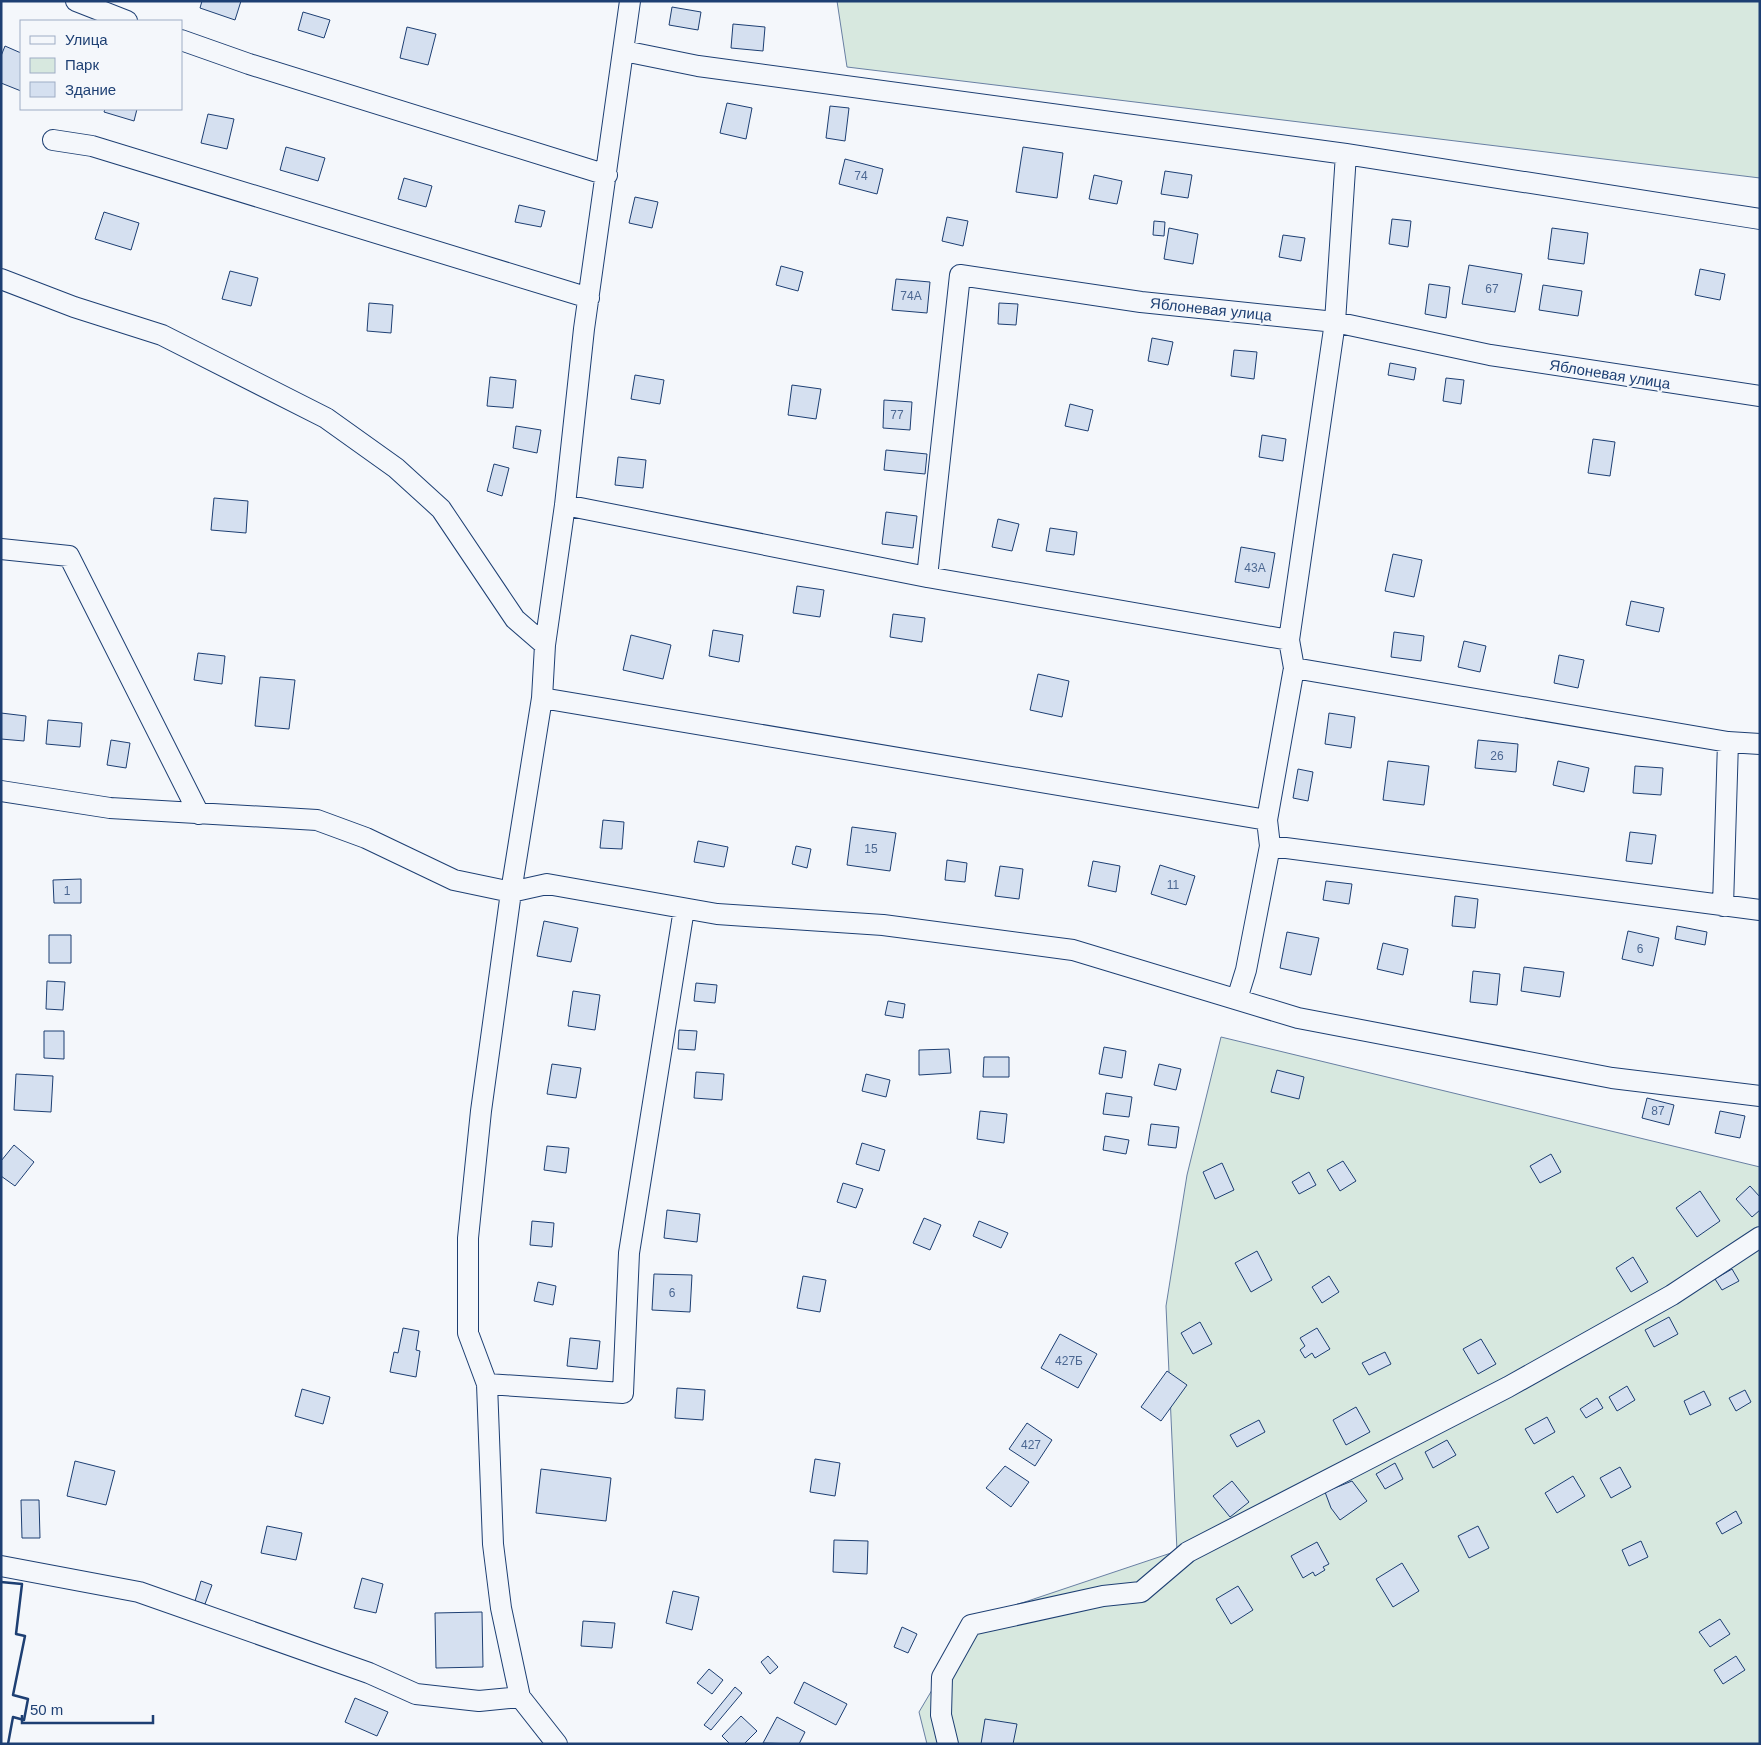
<svg xmlns="http://www.w3.org/2000/svg" width="1761" height="1745" font-family="Arial,sans-serif">
	<style>
		.green { fill: #d7e8df; stroke: #687fa3 }
		.building { fill: #d5e0f0; stroke: #1d3f73 }
		.lines { fill: none; stroke-linecap: round; stroke-linejoin: round }
		.minor-casing { stroke: #1d3f73; stroke-width: 22 }
		.minor { stroke: #f4f7fb; stroke-width: 20 }
		.wall { stroke: #1d3f73; stroke-width: 2.5 }
		.labels { text-anchor: middle; dominant-baseline: central; stroke-width: 4; stroke-linejoin: round; paint-order: stroke }
		.number-label { font-size: 12px; fill: #4b6792 }
		.street-label { font-size: 15px; fill: #1d3f73; stroke: #f4f7fb }
	</style>
	<rect width="100%" height="100%" fill="#f4f7fb"/>
	<path class="green" d="M837,1H1760V178L847,67Z
		M1221,1037L1760,1167V1744H927L919,1712L974,1619L1177,1551L1166,1306L1187,1175Z"/>
	<path class="building" d="M202,1H241L235,20L200,8Z
		M672,7L701,12L698,30L669,25Z
		M303,12L330,20L324,38L298,30Z
		M733,24L765,27L763,51L731,48Z
		M407,27L436,34L428,65L400,58Z
		M5,46L21,53V91L1,83V56Z
		M727,103L752,108L746,139L720,133Z
		M830,106L849,108L845,141L826,138Z
		M105,109H137L134,121L104,112Z
		M208,114L234,119L227,149L201,143Z
		M286,147L325,158L318,181L280,170Z
		M1023,147L1063,153L1057,198L1016,192Z
		M845,159L883,169L877,194L839,184Z
		M1165,171L1192,175L1188,198L1161,194Z
		M1094,175L1122,181L1117,204L1089,199Z
		M404,178L432,186L426,207L398,199Z
		M635,197L658,202L652,228L629,223Z
		M519,205L545,211L541,227L515,222Z
		M104,212L139,223L131,250L95,239Z
		M947,217L968,221L963,246L942,241Z
		M1392,219L1411,221L1408,247L1389,244Z
		M1154,221L1165,222L1164,236L1153,235Z
		M1169,228L1198,234L1193,264L1164,259Z
		M1552,228L1588,233L1584,264L1548,259Z
		M1283,235L1305,238L1301,261L1279,257Z
		M1469,265L1522,274L1515,312L1462,304Z
		M781,266L803,272L798,291L776,285Z
		M1700,269L1725,274L1720,300L1695,295Z
		M230,271L258,278L251,306L222,299Z
		M896,279L930,282L927,313L892,310Z
		M1429,284L1450,287L1446,318L1425,314Z
		M1543,285L1582,291L1578,316L1539,310Z
		M369,303L393,305L391,333L367,331Z
		M999,303L1018,304L1016,325L998,324Z
		M1152,338L1173,342L1168,365L1148,361Z
		M1234,350L1257,352L1254,379L1231,376Z
		M1390,363L1416,368L1414,380L1388,375Z
		M635,375L664,380L660,404L631,399Z
		M490,377L516,380L513,408L487,406Z
		M1446,378L1464,380L1461,404L1443,401Z
		M792,385L821,389L816,419L788,415Z
		M884,400L912,402L910,430L883,428Z
		M1070,404L1093,410L1088,431L1065,426Z
		M516,426L541,430L537,453L513,448Z
		M1262,435L1286,439L1283,461L1259,457Z
		M1593,439L1615,442L1610,476L1588,473Z
		M886,450L927,454L925,474L884,470Z
		M618,457L646,460L643,488L615,485Z
		M494,464L509,468L502,496L487,491Z
		M214,498L248,501L246,533L211,530Z
		M886,512L917,516L913,548L882,544Z
		M998,519L1019,524L1012,551L992,547Z
		M1050,528L1077,532L1074,555L1046,551Z
		M1241,547L1275,553L1269,588L1235,582Z
		M1393,554L1422,560L1414,597L1385,591Z
		M797,586L824,590L820,617L793,613Z
		M1631,601L1664,608L1659,632L1626,625Z
		M893,614L925,618L922,642L890,637Z
		M713,630L743,635L739,662L709,656Z
		M1394,632L1424,636L1421,661L1391,657Z
		M631,635L671,645L663,679L623,670Z
		M1464,641L1486,646L1480,672L1458,667Z
		M198,653L225,656L222,684L194,680Z
		M1559,655L1584,660L1578,688L1554,683Z
		M1038,674L1069,681L1062,717L1030,710Z
		M260,677L295,680L289,729L255,726Z
		M1,713L26,716L24,741L1,739Z
		M1329,713L1355,717L1351,748L1325,744Z
		M48,720L82,723L80,747L46,744Z
		M111,740L130,743L126,768L107,765Z
		M1478,740L1518,744L1516,772L1475,768Z
		M1388,761L1429,766L1424,805L1383,800Z
		M1558,761L1589,768L1584,792L1553,785Z
		M1635,766L1663,768L1661,795L1633,793Z
		M1298,769L1313,772L1308,801L1293,798Z
		M603,820L624,822L622,849L600,848Z
		M852,827L896,833L890,871L847,865Z
		M1630,832L1656,835L1652,864L1626,861Z
		M698,841L728,847L724,867L694,862Z
		M796,846L811,849L807,868L792,864Z
		M947,860L967,863L965,882L945,880Z
		M1093,861L1120,866L1116,892L1088,886Z
		M1160,865L1195,876L1186,905L1151,894Z
		M1000,866L1023,869L1019,899L995,896Z
		M81,879V903H54L53,880Z
		M1326,881L1352,884L1349,904L1323,900Z
		M1455,896L1478,899L1475,928L1452,926Z
		M544,921L578,928L571,962L537,956Z
		M1677,926L1707,932L1705,945L1675,939Z
		M1628,931L1659,938L1653,966L1622,959Z
		M1287,932L1319,938L1311,975L1280,968Z
		M49,935H71V963H49Z
		M1383,943L1408,949L1403,975L1377,969Z
		M1524,967L1564,972L1560,997L1521,991Z
		M1473,971L1500,974L1497,1005L1470,1002Z
		M47,981L65,982L63,1010L46,1009Z
		M696,983L717,985L715,1003L694,1001Z
		M573,991L600,995L595,1030L568,1026Z
		M888,1001L905,1004L903,1018L885,1015Z
		M679,1030L697,1031L695,1050L678,1049Z
		M44,1031H64V1059L44,1058Z
		M1104,1047L1126,1051L1122,1078L1099,1074Z
		M949,1049L951,1073L919,1075V1050Z
		M984,1057H1009V1077H983Z
		M552,1064L581,1068L576,1098L547,1094Z
		M1159,1064L1181,1069L1176,1090L1154,1085Z
		M1277,1070L1304,1077L1299,1099L1271,1092Z
		M696,1072L724,1074L722,1100L694,1098Z
		M16,1074L53,1076L51,1112L14,1110Z
		M866,1074L890,1080L886,1097L862,1091Z
		M1106,1093L1132,1097L1129,1117L1103,1114Z
		M1647,1098L1674,1105L1669,1125L1642,1118Z
		M980,1111L1007,1114L1004,1143L977,1139Z
		M1720,1111L1745,1116L1740,1138L1715,1133Z
		M1151,1124L1179,1127L1176,1148L1148,1145Z
		M1105,1136L1129,1140L1126,1154L1103,1150Z
		M862,1143L885,1150L879,1171L856,1164Z
		M14,1145L34,1162L15,1186L1,1176V1161Z
		M547,1146L569,1148L566,1173L544,1170Z
		M1551,1154L1561,1172L1540,1183L1530,1166Z
		M1343,1161L1356,1181L1340,1191L1327,1170Z
		M1222,1163L1234,1190L1215,1199L1203,1172Z
		M1309,1172L1316,1185L1299,1194L1292,1182Z
		M843,1183L863,1189L856,1208L837,1202Z
		M1750,1186L1760,1197V1210L1752,1217L1736,1199Z
		M1700,1191L1720,1221L1697,1237L1676,1208Z
		M667,1210L700,1214L697,1242L664,1238Z
		M924,1218L941,1225L930,1250L913,1243Z
		M532,1221L554,1223L552,1247L530,1245Z
		M979,1221L1008,1233L1001,1248L973,1236Z
		M1257,1251L1272,1280L1251,1292L1235,1263Z
		M1633,1257L1648,1282L1631,1292L1616,1268Z
		M1732,1269L1739,1281L1722,1290L1715,1279Z
		M654,1274L692,1275L690,1312L652,1310Z
		M803,1276L826,1280L820,1312L797,1308Z
		M1329,1276L1339,1292L1322,1303L1312,1287Z
		M538,1282L556,1286L553,1305L534,1301Z
		M1669,1317L1678,1334L1654,1347L1645,1330Z
		M1200,1322L1212,1344L1193,1354L1181,1333Z
		M403,1328L419,1331L416,1350L420,1351L416,1377L390,1372L394,1352L398,1353Z
		M1317,1328L1330,1349L1315,1358L1312,1353L1305,1358L1300,1350L1305,1346L1300,1338Z
		M1060,1334L1097,1354L1078,1388L1041,1368Z
		M570,1338L600,1341L597,1369L567,1366Z
		M1481,1339L1496,1364L1478,1374L1463,1349Z
		M1385,1352L1391,1364L1369,1375L1362,1363Z
		M1167,1371L1187,1385L1161,1421L1141,1407Z
		M1627,1386L1635,1400L1617,1411L1609,1397Z
		M677,1388L705,1390L703,1420L675,1418Z
		M302,1389L330,1397L323,1424L295,1416Z
		M1745,1390L1751,1402L1736,1411L1729,1398Z
		M1704,1391L1711,1405L1690,1415L1684,1401Z
		M1597,1398L1603,1408L1586,1418L1580,1409Z
		M1356,1407L1370,1432L1346,1445L1333,1420Z
		M1547,1417L1555,1432L1534,1444L1525,1429Z
		M1259,1420L1265,1432L1237,1447L1230,1435Z
		M1027,1423L1052,1440L1035,1466L1009,1449Z
		M1447,1440L1456,1455L1433,1468L1425,1452Z
		M815,1459L840,1463L835,1496L810,1492Z
		M75,1461L115,1471L106,1505L67,1496Z
		M1395,1463L1403,1479L1385,1489L1376,1474Z
		M1005,1466L1029,1482L1011,1507L986,1488Z
		M1620,1467L1631,1487L1611,1498L1600,1478Z
		M541,1469L611,1478L606,1521L536,1513Z
		M1573,1476L1585,1496L1557,1513L1545,1493Z
		M1232,1481L1249,1502L1230,1517L1213,1496Z
		M1352,1481L1367,1501L1340,1520L1331,1508L1325,1492Z
		M21,1500H39L40,1538H22Z
		M1736,1511L1742,1523L1722,1534L1716,1523Z
		M267,1526L302,1533L296,1560L261,1553Z
		M1478,1526L1489,1548L1469,1558L1458,1536Z
		M834,1540L868,1541L867,1574L833,1572Z
		M1641,1541L1648,1557L1629,1566L1622,1550Z
		M1317,1542L1329,1564L1323,1567L1325,1570L1315,1576L1313,1572L1303,1578L1291,1556Z
		M1402,1563L1419,1591L1393,1607L1376,1579Z
		M362,1578L383,1584L376,1613L354,1608Z
		M201,1581L212,1585L205,1604L195,1601Z
		M1238,1586L1253,1610L1231,1624L1216,1599Z
		M673,1591L699,1597L692,1630L666,1623Z
		M482,1612L483,1667L436,1668L435,1613Z
		M1720,1619L1730,1634L1710,1647L1699,1632Z
		M583,1621L615,1623L612,1648L581,1646Z
		M902,1627L917,1634L908,1653L894,1647Z
		M768,1656L778,1667L770,1674L761,1662Z
		M1736,1656L1745,1670L1723,1684L1714,1670Z
		M709,1669L723,1680L712,1694L697,1683Z
		M804,1682L847,1704L836,1725L794,1703Z
		M735,1687L742,1693L711,1730L704,1725Z
		M355,1698L388,1712L377,1736L345,1722Z
		M741,1716L757,1731L744,1744H730L722,1736Z
		M777,1717L805,1732L799,1744L763,1743Z
		M985,1719L1017,1724L1013,1744H981Z"/>
	<g class="lines">
		<defs>
			<path id="minor" d="M76,1L127,21
				M181,40L249,64L607,175
				M624,51L698,66L1346,154L1760,219
				M53,140L92,146L589,298
				M1,279L74,307L162,335L326,418L396,468L441,509L515,619L545,645
				M565,505L927,577L1289,640
				M1,549L69,556L199,814
				M927,577L960,275L1141,302L1335,322L1490,355L1760,396
				M1294,668L1728,742L1760,744
				M542,698L1267,820
				M1,791L110,808L317,820L366,838L454,880L511,892L547,884L717,914L883,925L1073,950L1298,1018L1612,1078L1760,1096
				M1270,846L1760,910
				M1723,906L1728,742
				M1237,999L1246,970L1270,846L1267,820L1294,668L1289,640L1335,322L1346,154
				M487,1384L623,1393L629,1253L684,909
				M1,1566L139,1592L369,1673L416,1694L479,1701L520,1697
				M557,1744L520,1697L501,1608L493,1544L487,1384L468,1333V1238L481,1111L511,892L542,698L545,645L565,505L584,329L630,1
				M948,1744L941,1715L942,1677L971,1625L1103,1596L1141,1592L1188,1552L1508,1387L1672,1295L1760,1237"/>
		</defs>
		<use href="#minor" class="minor-casing"/>
		<use href="#minor" class="minor"/>
		<path class="wall" d="M1,1582L22,1584L16,1634L25,1636L13,1695L28,1699L24,1720L13,1717L8,1744"/>
	</g>
	<g class="labels">
		<g class="number-label">
			<text x="861" y="176">74</text>
			<text x="1492" y="289">67</text>
			<text x="911" y="296">74А</text>
			<text x="897" y="415">77</text>
			<text x="1255" y="568">43А</text>
			<text x="1497" y="756">26</text>
			<text x="871" y="849">15</text>
			<text x="1173" y="885">11</text>
			<text x="67" y="891">1</text>
			<text x="1640" y="949">6</text>
			<text x="1658" y="1111">87</text>
			<text x="672" y="1293">6</text>
			<text x="1069" y="1361">427Б</text>
			<text x="1031" y="1445">427</text>
		</g>
		<g class="street-label">
			<text transform="translate(1211 309) rotate(6)">Яблоневая улица</text>
			<text transform="translate(1610 374) rotate(9)">Яблоневая улица</text>
		</g>
	</g>
	<rect width="1761" height="1745" fill="none" stroke="#1d3f73" stroke-width="5"/>
	<rect x="20" y="20" width="162" height="90" fill="#f4f7fb" stroke="#9eadc5"/>
	<rect x="30" y="36" width="25" height="8" fill="#f4f7fb" stroke="#9eadc5"/>
	<text x="65" y="45" font-size="15" fill="#1d3f73">Улица</text>
	<rect x="30" y="58" width="25" height="15" fill="#d7e8df" stroke="#9eadc5"/>
	<text x="65" y="70" font-size="15" fill="#1d3f73">Парк</text>
	<rect x="30" y="82" width="25" height="15" fill="#d5e0f0" stroke="#9eadc5"/>
	<text x="65" y="95" font-size="15" fill="#1d3f73">Здание</text>
	<path d="M22 1715v8h131v-8" fill="none" stroke="#1d3f73" stroke-width="2.5"/>
	<text x="30" y="1715" font-size="15" fill="#1d3f73" stroke="#f4f7fb" stroke-width="4" paint-order="stroke">50 m</text>
</svg>
